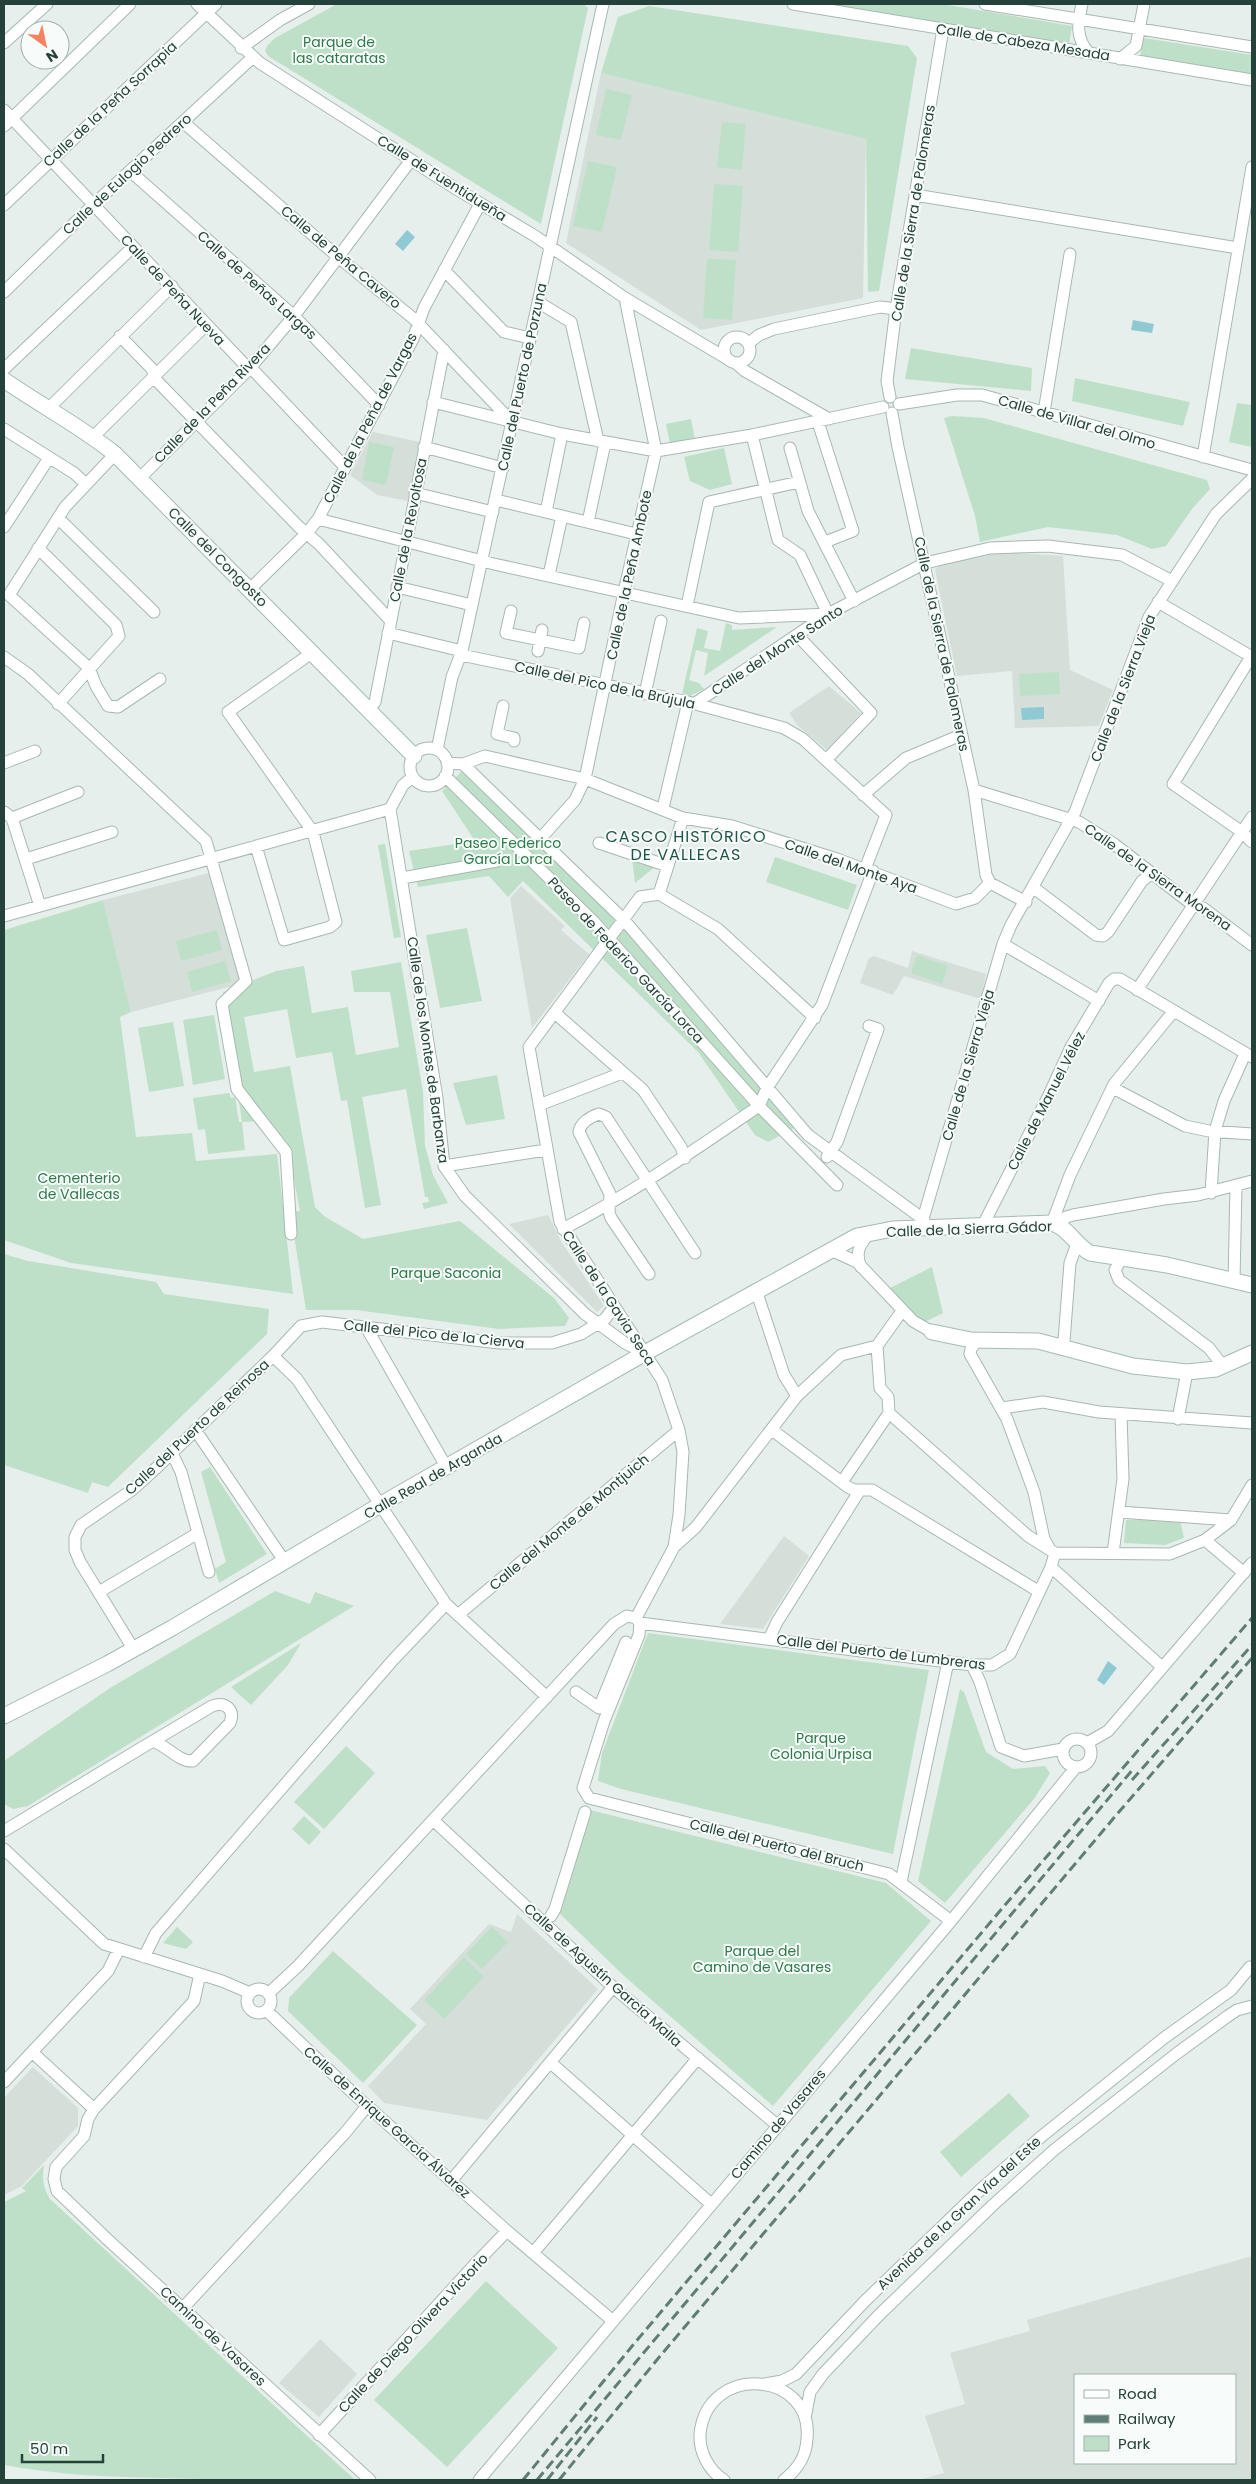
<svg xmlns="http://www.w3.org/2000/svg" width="1256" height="2484" font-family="Poppins,sans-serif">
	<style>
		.built { fill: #d4dfda; fill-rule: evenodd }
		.green { fill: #bfe0c8 }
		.water { fill: #8ec9d4 }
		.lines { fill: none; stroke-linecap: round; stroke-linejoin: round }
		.street-casing { stroke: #a8b8b2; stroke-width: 13 }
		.secondary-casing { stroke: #a4bbb3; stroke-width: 17 }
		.street { stroke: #fff; stroke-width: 11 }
		.secondary { stroke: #fff; stroke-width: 15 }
		.rail { stroke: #5f7d75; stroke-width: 3; stroke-dasharray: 10 5; stroke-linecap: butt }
		.labels { text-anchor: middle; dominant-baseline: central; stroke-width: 4; stroke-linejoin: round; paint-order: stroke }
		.park-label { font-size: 14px; fill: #2d7a4b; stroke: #f7fbf9 }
		.street-label { font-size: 14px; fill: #24423a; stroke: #f7fbf9 }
		.quarter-label { font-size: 16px; letter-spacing: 1px; fill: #1f5548; stroke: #f7fbf9 }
	</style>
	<rect width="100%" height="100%" fill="#e6efeb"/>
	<path class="built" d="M601,73L866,138L863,298L701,330L566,243Z
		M373,432L420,442L408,501L377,495L350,475Z
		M1002,552L1063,556L1070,670L1113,690L1099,726L1015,728L1012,671L957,676L935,570L939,565Z
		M829,686L861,713L827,750L798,726L789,713Z
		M213,872L241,984L131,1012L103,900Z
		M521,886L565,926L561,930L589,954L532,1028L510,898Z
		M912,951L986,974L981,999L904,976L893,995L860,983L869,958L874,956L908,968Z
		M548,1215L562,1243L604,1306L597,1312L509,1224Z
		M784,1536L809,1556L763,1629L720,1624Z
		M517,1914L598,1989L487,2120L384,2103L368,2086L426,2024L410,2009L489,1924L511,1932Z
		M33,2067L78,2108V2126L22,2186L4,2195V2098Z
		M1252,2256V2480H919L944,2473L925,2416L965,2404L950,2353L1030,2331L1027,2320ZM1075,2375H1235V2463H1075Z
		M320,2339L357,2374L319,2417L279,2383Z"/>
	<path class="green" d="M337,4H584L588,8L541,224L268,56L265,51L267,46L275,38Z
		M826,4H942L1072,26L1069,45Z
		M649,6L908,46L917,58L879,291L868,292L866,139L601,73L618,17Z
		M1144,38L1252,55V74L1140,55Z
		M606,89L632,95L621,140L596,135Z
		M722,122L746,124L742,170L717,167Z
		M588,161L617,167L602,232L573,226Z
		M714,184L743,186L738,252L709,250Z
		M707,259L736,260L732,320L703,318Z
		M911,348L1032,368L1031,391L905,379Z
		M1075,378L1190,402L1183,426L1072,401Z
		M1237,403L1252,405V447L1229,442Z
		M952,416L984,418L1207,480L1210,489L1192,509L1166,546L1152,549L1117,535L1048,527L980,542L975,516L944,418Z
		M691,419L695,439L670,444L666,424Z
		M369,442L394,447L386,485L362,480Z
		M724,448L732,484L710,490L690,481L684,457Z
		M726,623L732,625V630L777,627L704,676L708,653L696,650L689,680L699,683L704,689L690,696L682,694L697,628L708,631L704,648L720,651Z
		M1059,672L1060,694L1020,696L1019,674Z
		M463,770L624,920L761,1080L794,1128L768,1142L755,1135L698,1052L523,881L508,897L489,876L418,887L409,851L475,841L442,791Z
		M385,844L401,937L394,938L378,845Z
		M775,857L857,885L848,910L766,882Z
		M632,858L656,866L635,883Z
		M103,900L131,1012L120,1017L136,1137L192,1133L196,1161L277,1154L293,1294L71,1263L4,1240V930Z
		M467,928L482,1001L440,1008L426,935Z
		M217,930L222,950L181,961L176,941Z
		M917,955L948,966L942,984L911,973Z
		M225,961L231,981L192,992L187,972Z
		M401,962L423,1092L425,1146L433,1175L448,1203L424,1209L422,1203L429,1202L428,1197H425L406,1089L362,1097L381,1205L365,1208L347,1100L341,1101L332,1052L296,1058L287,1009L244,1017L254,1072L290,1066L315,1207L324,1216L363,1239L460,1221L554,1298L569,1318L565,1326L499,1329L356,1310H306L290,1211H300L287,1143L268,1121L242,1122L245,1150L208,1154L205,1129L198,1130L193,1098L229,1093L231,1098L235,1097L239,1122H242L237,1088L241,1087L223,992L276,971L304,966L312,1013L348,1007L356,1055L399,1047L390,992H354L351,971Z
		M214,1015L225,1079L193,1085L183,1020Z
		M173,1022L184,1086L149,1092L138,1028Z
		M497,1075L505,1119L466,1125L453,1083Z
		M4,1254L28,1261L156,1282L164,1294L269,1309L267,1334L108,1487L92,1482L88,1493L4,1465Z
		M932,1267L943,1313L921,1324L888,1289Z
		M210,1467L267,1554L219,1583L215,1569L226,1562L201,1472Z
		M1126,1520H1180L1184,1538L1165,1545L1124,1543Z
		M275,1591L310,1604L315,1592L354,1606L28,1806L13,1809L4,1804V1761L110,1688Z
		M648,1633L929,1670L893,1854L621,1789L598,1781L602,1753Z
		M301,1643L288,1665L251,1705L231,1687Z
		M960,1689L964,1692L986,1752L1013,1769L1045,1766L1050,1773L1034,1799L945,1903L918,1881Z
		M346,1746L375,1773L324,1829L294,1802Z
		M586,1809L886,1883L931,1921L773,2106L623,1975L555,1909Z
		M304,1816L321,1832L309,1845L292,1829Z
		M177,1927L193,1942L186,1949L163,1943Z
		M492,1927L508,1942L482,1969L466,1954Z
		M333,1951L417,2025L363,2083L288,2011L289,1998Z
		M464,1957L484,1977L444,2019L424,2000Z
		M1009,2093L1030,2116L961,2177L940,2152Z
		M44,2165C42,2179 43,2187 50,2199L355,2480C291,2480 227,2480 162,2478C107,2477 59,2475 4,2465V2202L26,2191L22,2188Z
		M486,2281L558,2348L447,2467L374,2400Z"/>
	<path class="water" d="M407,230L415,237L403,251L395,244Z
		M1133,320L1154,324L1152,333L1131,330Z
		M1044,707V719L1022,720L1021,708Z
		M1108,1661L1117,1668L1104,1685L1097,1680Z"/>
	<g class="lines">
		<defs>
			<path id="street" d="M197,4L260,63L458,190L535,236L625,298L726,358
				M793,4L1252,80
				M985,4L1252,47
				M1082,4C1078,22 1075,38 1089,53
				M4,43L47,4
				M241,48L280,20L309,4
				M1120,59L1136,46L1144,4
				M4,110L244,364L255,372L345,467
				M183,122L337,256L414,319L512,422
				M4,126L130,4
				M130,171L294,316L379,405
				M915,195L1238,248
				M4,205L216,4
				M444,270L504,332L530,338
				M4,292L93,205L252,58
				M538,302L571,322L598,441
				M120,336L152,369L155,379L299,527L319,544L391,621
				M724 350a13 13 0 1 1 26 0a13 13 0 1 1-26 0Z
				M749,343L759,335L774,329L880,307L896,309
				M737,364L745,371L829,419
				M4,369L133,247
				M890,397L887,381L896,309L943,29
				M433,402L562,434L656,451L752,435L883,407
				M899,404L957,395H982L1252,470
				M47,410L172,286
				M1044,412L1070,254
				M892,413L898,447L974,790L986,875L990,883L1026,902
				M818,422L853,531L825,542
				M4,429L74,473L86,484
				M93,437L206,325
				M424,447L503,468
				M790,448L808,511L854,601
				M115,454L65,507L9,595L89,668L96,686L108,706L118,707L160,679
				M1203,457L1252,167
				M139,479L250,368L294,316L411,160
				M415,493L493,512
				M496,500L636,534
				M546,512L562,434
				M58,518L154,612
				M318,519L494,564L739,618L828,614L800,555L778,540L752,435
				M588,522L605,443
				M4,527L49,458
				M38,548L116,625L119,636L58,704
				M549,575L562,516
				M397,587L472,605
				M250,589L307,533L318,519L413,339L424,308L480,204
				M1158,602L1252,657
				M687,606L709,502L799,482
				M511,611L506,633L579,648L584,623
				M388,633L462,651
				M797,635L871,713L826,760
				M538,651L542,630
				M461,655L688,702L784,728L803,739L886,815L865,869
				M1252,655L1173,784L1242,832L1252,842
				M4,657L28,674L206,841L246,981L222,1004L237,1089L286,1152L291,1234
				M645,694L661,621
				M694,704L828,614L925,563L990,548L1048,546L1122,555L1172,581
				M503,706L497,734L514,738V741
				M369,709L375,702L444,350
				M410 767a19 19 0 1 1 38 0a19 19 0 1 1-38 0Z
				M437,750L452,677L462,651L603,4
				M4,763L35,751
				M447,763L463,764L485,756L585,779L683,818L732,826L837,859L956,904L975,898L990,883
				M463,764L624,920L808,1135L923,1219L925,1223
				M445,776L594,922L762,1109L837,1185
				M974,790L1079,822L1114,844L1189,902L1203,908L1252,945
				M863,795L906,758L961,735
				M663,808L688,702
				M390,809L437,1098L444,1166L465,1196L585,1314L625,1343L645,1353
				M4,812L12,818L40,906
				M12,818L78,792
				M541,838L575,800L585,779L624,592L656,451L625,298
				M599,843L668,866
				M256,846L284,940L330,927L336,922L313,832L228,712L313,652
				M26,859L112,832
				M402,878L497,861
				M1034,888L1096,935L1103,936L1108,932L1142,881L1152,873
				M659,894L640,897L529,1047L560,1222L662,1380L679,1430L683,1452L679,1515L674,1547
				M659,894L718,929L815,1018
				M659,894L683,818
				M4,916L390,809L403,785L413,777
				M1003,944L1099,1001
				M1137,990L1252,817
				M555,1013L643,1090L681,1147L685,1158
				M1113,1088L1185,1126L1209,1131L1252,1134
				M539,1105L622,1073
				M827,1157L837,1142L878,1029L869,1026
				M444,1166L546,1150
				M1211,1193L1215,1131L1224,1101L1245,1054
				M923,1219L1003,944L1011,925L1075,812L1149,617L1216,514L1252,479
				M1052,1223L1070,1175L1114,1084L1173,1012
				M1060,1225L1066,1217L1073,1215L1164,1199L1198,1195L1252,1181
				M982,1227L1049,1095L1071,1047L1109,983L1114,979H1120L1252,1057
				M563,1229C634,1192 693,1151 759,1106L767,1088L822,1005L873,871
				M833,1251L857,1262L913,1321L932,1332
				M1122,1258L1115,1270L1119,1280L1209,1348L1223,1366
				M861,1267C855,1254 859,1245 868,1235
				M649,1274L611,1218L609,1212L610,1194L579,1132C580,1123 590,1117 599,1114L606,1117L695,1253
				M1234,1281L1236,1186
				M756,1290L784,1375L797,1396
				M902,1311L877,1346L841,1355L797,1396L696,1527L674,1547L636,1618L640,1623L639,1635L604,1721L583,1788L589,1798L889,1874L951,1921
				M366,1327L447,1468
				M977,1340L971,1349L970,1354L1007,1419L1034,1492L1044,1539L1049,1548
				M1058,1345L1064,1341L1070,1263L1077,1244
				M273,1356L297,1379L446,1604L547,1697
				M1002,1408L1043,1402L1099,1412L1252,1423
				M889,1413L1028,1536L1055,1553L1170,1554L1205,1540L1231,1520L1252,1485
				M1178,1419L1187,1372
				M772,1430L848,1487L854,1490H872L1038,1591
				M196,1431L285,1562
				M172,1453L181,1472L209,1572
				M842,1482L889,1413L888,1397L880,1388L877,1346
				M1119,1512L1231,1520
				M1205,1540L1244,1573
				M1113,1553L1123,1479L1121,1414
				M1051,1567L1162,1667
				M99,1592L198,1533
				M459,1614L679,1430
				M640,1623L972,1665H992L1010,1654L1051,1567L1055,1553
				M769,1639L777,1622L860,1490
				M134,1650L80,1562L75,1550V1537L81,1525L132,1490L152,1472L273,1356L301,1326L322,1322L499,1343H552L581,1334L605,1319L614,1307
				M972,1665L980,1682L1001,1747L1024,1756L1063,1749
				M576,1692L599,1708L626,1642
				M1063 1753a14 14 0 1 1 28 0a14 14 0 1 1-28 0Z
				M1087,1743L1108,1731L1252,1563
				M433,1820L613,1987L777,2125
				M4,1831L138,1750L212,1706C226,1701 235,1710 230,1723L193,1761C179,1762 167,1746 153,1741
				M4,1849L104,1944L222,1981L250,1993
				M901,1882L948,1662
				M551,1916L555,1909L585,1812
				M119,1949L108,1971L32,2052L94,2109L194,2001L200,1974
				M144,1957L156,1933L393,1660L446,1604
				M247 2001a12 12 0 1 1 24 0a12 12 0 1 1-24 0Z
				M269,1993L298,1966L614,1624L627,1616L636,1618
				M267,2011L354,2094L507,2231L613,2321
				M551,2063L711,2204
				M4,2082L32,2052
				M94,2109L88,2119L84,2136L56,2167L54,2179L57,2191L107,2239L370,2480
				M451,2181L613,1987
				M533,2253L698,2058
				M183,2308L345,2133L367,2106
				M765,2384L782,2381L796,2374L865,2301L980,2190L1042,2136L1164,2038L1231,1990L1250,1967
				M805,2418L810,2392L823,2374L879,2315L993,2205L1054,2150L1176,2054L1228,2016L1237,2010L1252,2006
				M319,2435L477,2262L507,2231
				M479,2480L951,1921L1076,1767
				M724,2480C709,2471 699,2452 700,2434C707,2362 814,2371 807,2439C806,2457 798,2469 784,2480"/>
			<path id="secondary" d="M4,380C40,405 80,426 115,454L414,756
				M932,1332L971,1340L1038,1341L1133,1366L1187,1372L1216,1369L1252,1353
				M4,1716L107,1664L172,1628L397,1495L645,1353L857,1236L893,1229L1052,1223C1069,1228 1075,1245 1090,1253L1167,1265L1252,1285"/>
		</defs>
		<use href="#street" class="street-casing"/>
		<use href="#secondary" class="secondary-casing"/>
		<use href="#street" class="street"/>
		<use href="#secondary" class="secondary"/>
		<path class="rail" d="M1132,1780L1252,1645
			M523,2480L633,2345L1005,1905L1252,1618
			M537,2480L1134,1768
			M547,2480L597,2417
			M559,2480L656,2361L1118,1813L1252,1658"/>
	</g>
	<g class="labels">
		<g class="park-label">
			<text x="339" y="42">Parque de<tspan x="339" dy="16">las cataratas</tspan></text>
			<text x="508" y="843">Paseo Federico<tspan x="508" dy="16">García Lorca</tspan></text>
			<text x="79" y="1178">Cementerio<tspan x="79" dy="16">de Vallecas</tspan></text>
			<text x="446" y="1273">Parque Saconia</text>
			<text x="821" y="1738">Parque<tspan x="821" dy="16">Colonia Urpisa</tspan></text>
			<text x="762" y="1951">Parque del<tspan x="762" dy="16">Camino de Vasares</tspan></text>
		</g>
		<g class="street-label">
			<text transform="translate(1023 42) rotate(9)">Calle de Cabeza Mesada</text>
			<text transform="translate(110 104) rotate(-43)">Calle de la Peña Sorrapia</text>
			<text transform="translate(127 174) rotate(-43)">Calle de Eulogio Pedrero</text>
			<text transform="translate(442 178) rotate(32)">Calle de Fuentidueña</text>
			<text transform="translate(913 213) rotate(-81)">Calle de la Sierra de Palomeras</text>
			<text transform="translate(341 257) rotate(40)">Calle de Peña Cavero</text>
			<text transform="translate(257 285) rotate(42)">Calle de Peñas Largas</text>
			<text transform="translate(173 290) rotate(47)">Calle de Peña Nueva</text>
			<text transform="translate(522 377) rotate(-78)">Calle del Puerto de Porzuna</text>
			<text transform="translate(212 403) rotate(-46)">Calle de la Peña Rivera</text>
			<text transform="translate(370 418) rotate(-63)">Calle de la Peña de Vargas</text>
			<text transform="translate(1077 422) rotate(16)">Calle de Villar del Olmo</text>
			<text transform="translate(408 530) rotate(-79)">Calle de la Revoltosa</text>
			<text transform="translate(218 557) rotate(45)">Calle del Congosto</text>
			<text transform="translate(629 575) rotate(-78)">Calle de la Peña Ambote</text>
			<text transform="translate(942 644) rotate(78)">Calle de la Sierra de Palomeras</text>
			<text transform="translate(777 650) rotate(-33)">Calle del Monte Santo</text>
			<text transform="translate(605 685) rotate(12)">Calle del Pico de la Brújula</text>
			<text transform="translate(1123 688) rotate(-69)">Calle de la Sierra Vieja</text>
			<text transform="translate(851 866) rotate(19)">Calle del Monte Aya</text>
			<text transform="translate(1158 877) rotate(35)">Calle de la Sierra Morena</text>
			<text transform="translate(626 960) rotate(47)">Paseo de Federico García Lorca</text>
			<text transform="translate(428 1050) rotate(82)">Calle de los Montes de Barbanza</text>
			<text transform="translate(968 1065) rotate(-74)">Calle de la Sierra Vieja</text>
			<text transform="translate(1046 1101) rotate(-63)">Calle de Manuel Vélez</text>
			<text transform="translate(969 1229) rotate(-2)">Calle de la Sierra Gádor</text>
			<text transform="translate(609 1298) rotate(57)">Calle de la Gavia Seca</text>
			<text transform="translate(434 1334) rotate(6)">Calle del Pico de la Cierva</text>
			<text transform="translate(197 1427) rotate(-43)">Calle del Puerto de Reinosa</text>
			<text transform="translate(433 1476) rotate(-30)">Calle Real de Arganda</text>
			<text transform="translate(569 1522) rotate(-40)">Calle del Monte de Montjuich</text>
			<text transform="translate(881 1652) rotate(7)">Calle del Puerto de Lumbreras</text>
			<text transform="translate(777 1845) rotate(14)">Calle del Puerto del Bruch</text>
			<text transform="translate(603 1975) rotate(42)">Calle de Agustín García Malla</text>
			<text transform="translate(387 2122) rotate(42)">Calle de Enrique García Álvarez</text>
			<text transform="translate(778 2124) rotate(-50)">Camino de Vasares</text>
			<text transform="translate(959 2213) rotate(-43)">Avenida de la Gran Vía del Este</text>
			<text transform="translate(413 2333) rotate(-47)">Calle de Diego Olivera Victorio</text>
			<text transform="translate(213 2336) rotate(43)">Camino de Vasares</text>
		</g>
		<g class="quarter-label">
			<text x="686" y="836">CASCO HISTÓRICO<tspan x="686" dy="18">DE VALLECAS</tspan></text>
		</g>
	</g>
	<rect width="1256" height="2484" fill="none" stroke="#24423a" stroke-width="10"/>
	<rect x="1074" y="2374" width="162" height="90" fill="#f7fbf9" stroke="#a3b1ad"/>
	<rect x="1084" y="2390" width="25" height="8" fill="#ffffff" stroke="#a3b1ad"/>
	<text x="1118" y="2399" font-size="15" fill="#24423a">Road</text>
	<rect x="1084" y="2415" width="25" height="8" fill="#5f7d75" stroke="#a3b1ad"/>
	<text x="1118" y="2424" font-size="15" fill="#24423a">Railway</text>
	<rect x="1084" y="2436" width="25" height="15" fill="#bfe0c8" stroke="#a3b1ad"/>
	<text x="1118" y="2449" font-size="15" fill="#24423a">Park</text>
	<g transform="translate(45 45) rotate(147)"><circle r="24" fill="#f7fbf9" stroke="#a3b1ad"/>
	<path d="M0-4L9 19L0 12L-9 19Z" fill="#f4845f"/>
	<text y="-8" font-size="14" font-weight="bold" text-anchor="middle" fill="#24423a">N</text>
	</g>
	<path d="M22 2454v8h81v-8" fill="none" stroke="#24423a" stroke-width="2.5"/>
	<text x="30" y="2454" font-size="15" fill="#24423a" stroke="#f7fbf9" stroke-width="4" paint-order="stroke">50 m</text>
</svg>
